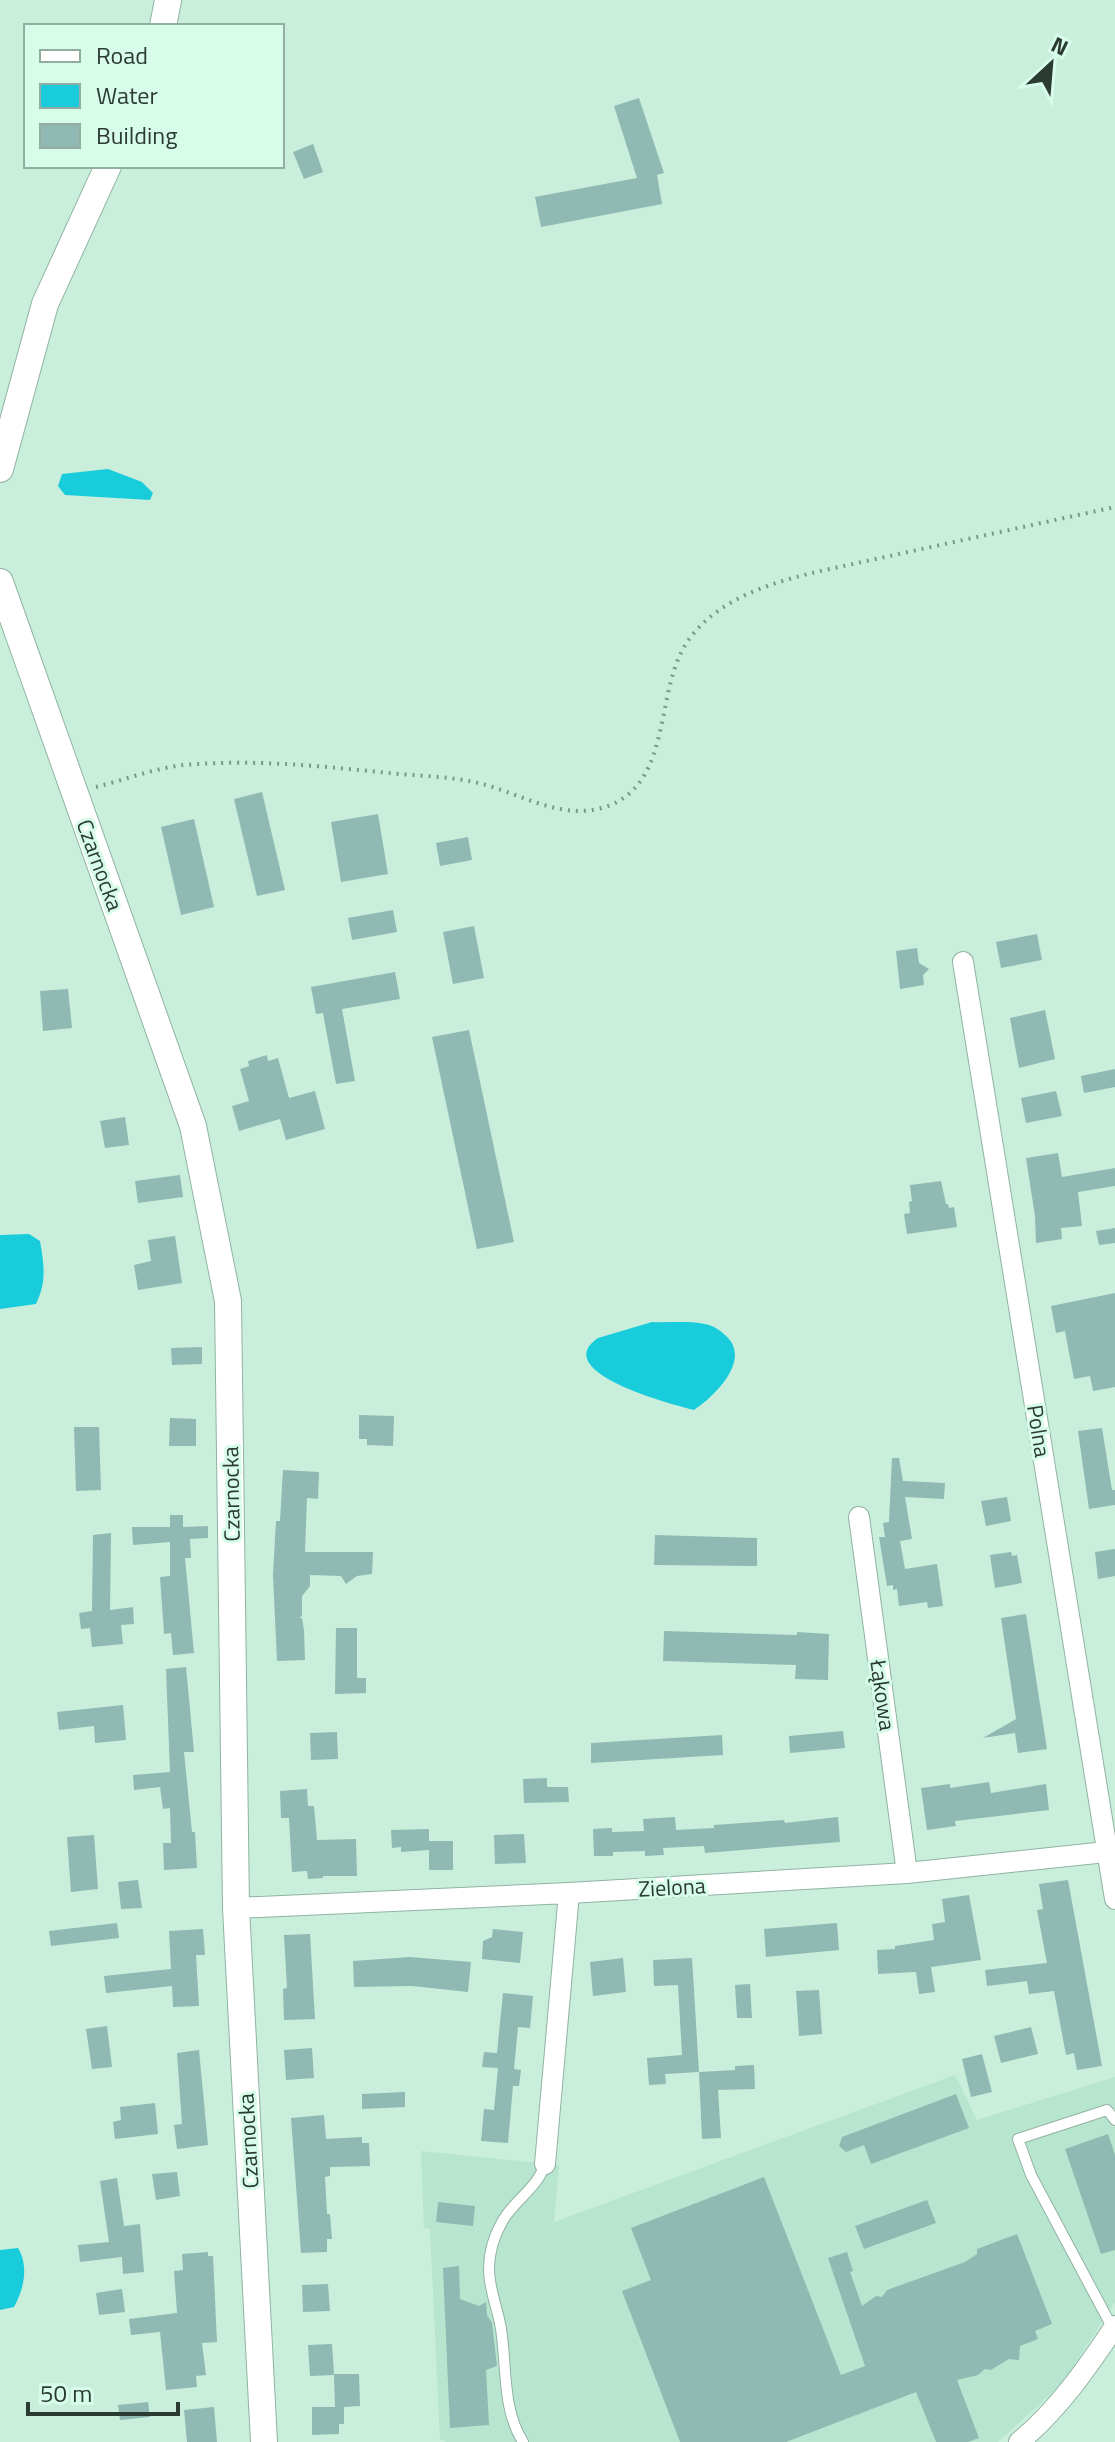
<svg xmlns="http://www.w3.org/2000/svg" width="1115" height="2442" font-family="'Titillium Web',sans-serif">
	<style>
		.built { fill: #b8e5cf }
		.water { fill: #19ccdc }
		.building { fill: #8fb9b2 }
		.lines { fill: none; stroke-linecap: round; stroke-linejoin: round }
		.service-casing { stroke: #90b3a2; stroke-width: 12 }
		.minor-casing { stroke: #90b3a2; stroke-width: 22 }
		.tertiary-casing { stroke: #90b3a2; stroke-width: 28 }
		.path { stroke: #7c9689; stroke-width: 4; stroke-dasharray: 2 6; stroke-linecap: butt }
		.service { stroke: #fff; stroke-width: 10 }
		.minor { stroke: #fff; stroke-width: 20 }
		.tertiary { stroke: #fff; stroke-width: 26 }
		.labels { text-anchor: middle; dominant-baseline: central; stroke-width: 6; stroke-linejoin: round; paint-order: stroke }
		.street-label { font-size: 22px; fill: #2b3a33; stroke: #d7fcea }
	</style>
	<rect width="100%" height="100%" fill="#c9efdc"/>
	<path class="built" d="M955,2075L977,2120L1115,2077V2302L1062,2384L998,2442H446L440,2439L430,2229L424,2228L421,2151L559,2165L554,2222Z"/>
	<path class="water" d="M108,469L142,482L153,493L150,500L65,495L58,486L62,474Z
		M29,1234L40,1241C44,1264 47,1282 36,1304L0,1309V1235Z
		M652,1322C669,1323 692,1320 709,1325C715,1327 721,1331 725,1335C753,1359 715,1396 694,1410C673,1405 548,1372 598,1338Z
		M18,2248C29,2266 24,2289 14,2307L0,2310V2250Z"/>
	<path class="building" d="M639,98L664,173L657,175L662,204L541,227L535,197L637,178L614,106Z
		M313,144L323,172L304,179L293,152Z
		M262,792L285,890L257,896L234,799Z
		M378,814L388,874L341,882L331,822Z
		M194,819L214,907L181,915L161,827Z
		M468,837L472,860L440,866L436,843Z
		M393,910L397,932L352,940L348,918Z
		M474,926L484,978L453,984L443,932Z
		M1037,934L1042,960L1001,968L996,942Z
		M917,948L919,963L929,969L923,975L924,985L900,989L896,951Z
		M395,972L400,999L342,1009L355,1081L336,1084L323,1013L316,1014L311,987Z
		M68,989L72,1028L43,1031L40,991Z
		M1045,1010L1055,1059L1019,1068L1010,1018Z
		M469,1030L514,1242L477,1249L432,1037Z
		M267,1055L268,1061L278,1058L289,1098L315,1091L325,1129L286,1140L280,1119L239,1131L232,1106L249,1101L240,1069L249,1066L248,1061Z
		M1115,1069V1087L1084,1093L1081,1076Z
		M1056,1091L1062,1116L1026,1123L1021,1098Z
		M125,1117L129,1145L105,1148L100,1121Z
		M1058,1153L1062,1177L1115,1168V1186L1078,1192L1082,1226L1061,1228L1062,1239L1036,1243L1035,1216L1026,1158Z
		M180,1175L183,1197L138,1203L135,1181Z
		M941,1181L946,1204H948L949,1208L954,1207L957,1227L907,1234L904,1214L910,1213L909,1202L912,1201L910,1185Z
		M1115,1228V1243L1099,1245L1096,1231Z
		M175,1236L182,1283L138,1290L134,1265L151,1261L148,1240Z
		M1115,1293V1387L1093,1391L1090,1376L1074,1379L1065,1331L1056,1333L1051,1306Z
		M202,1347V1364L172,1365L171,1348Z
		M359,1415L394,1416L393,1446L367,1445V1439H359Z
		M170,1418L196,1419V1446H169Z
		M74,1427H99L101,1490L76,1491Z
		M1102,1428L1112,1490H1115V1505L1089,1509L1078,1431Z
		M892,1458H899L903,1481L945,1483L944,1499L905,1497L912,1539L900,1541L905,1569L937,1564L943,1606L928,1608L927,1602L899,1606L897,1589L893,1590V1585L887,1586L879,1537H885L883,1523L889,1522Z
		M283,1470L319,1472L318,1499L307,1498L305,1552H373L372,1574L357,1576L346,1584L341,1576L310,1575V1586L302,1596V1616L299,1618H302L304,1630L305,1660L277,1661L273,1575L276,1521H280Z
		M1007,1497L1011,1521L986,1526L981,1501Z
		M170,1515H183V1527L208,1526V1538L190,1539L191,1558H185L194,1653L173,1655L171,1633L164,1634L160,1577L170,1576V1542L133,1545L132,1527H170Z
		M111,1533L110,1610L133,1607L134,1624L121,1625L123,1644L92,1647L90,1628L81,1629L79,1613L92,1611L93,1535Z
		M655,1535L757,1538V1566L654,1565Z
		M1115,1549V1576L1098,1579L1095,1552Z
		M1011,1552L1012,1556L1017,1555L1022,1583L995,1588L990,1555Z
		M1026,1614L1047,1749L1018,1753L1015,1733L983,1738L1016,1719L1001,1618Z
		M336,1628H357V1678H366V1693L335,1694Z
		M664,1631L797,1635V1632L829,1634L828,1680L795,1679L796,1665L663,1661Z
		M186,1667L194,1752H184L192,1832H195L197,1868L164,1870L163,1843H171L170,1808L163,1809L160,1787L134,1790L133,1775L170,1772L166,1669Z
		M123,1705L126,1740L95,1743L94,1726L59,1730L57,1712Z
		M843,1731L845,1748L790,1753L789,1736Z
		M337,1732L338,1759L311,1760L310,1733Z
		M722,1735L723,1755L591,1763V1743Z
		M547,1778V1787H568L569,1802L524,1803L523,1779Z
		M989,1782L991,1793L1046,1784L1049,1810L955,1821L956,1826L927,1830L921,1788L950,1784V1788Z
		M307,1789L308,1806H314L317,1840L356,1839L357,1876H323V1878L308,1879L307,1871L292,1872L289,1818H281L280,1791Z
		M675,1817L676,1830L714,1828V1825L784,1820L785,1823L838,1817L840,1842L705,1853L704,1846L663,1848L664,1855L645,1856V1851L613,1852V1856H594L593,1829L612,1828V1832L644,1831L643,1819Z
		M429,1829V1841H453V1870H429V1846V1850L401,1852V1847L392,1848L391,1830Z
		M524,1834L526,1863L495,1864L494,1835Z
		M94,1835L98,1889L71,1892L67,1837Z
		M138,1880L142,1908L121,1909L118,1882Z
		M1068,1880L1102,2066L1077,2070L1074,2053L1066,2055L1054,1991L1029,1994L1027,1981L987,1986L985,1970L1047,1963L1037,1910L1043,1909L1039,1884Z
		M969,1895L981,1960L931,1967L935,1992L919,1994L916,1972L878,1974L877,1950L895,1949V1946L934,1940L932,1924L945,1922L942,1899Z
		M117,1923L119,1938L51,1946L49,1931Z
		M837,1923L839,1950L766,1957L764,1929Z
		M203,1929L205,1955H196L199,2006L173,2007L172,1986L106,1993L104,1976L171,1969L169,1931Z
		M493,1929L523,1932L520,1963L482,1959L483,1941L492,1937Z
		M310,1934L315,2019L284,2020L283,1989L287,1988L284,1935Z
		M410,1957L471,1962L468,1992L412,1986L354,1987L353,1961Z
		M623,1958L626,1992L593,1996L590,1962Z
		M692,1958L699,2072L665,2074L666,2084L649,2085L647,2058L682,2055L678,1985L654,1986L653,1960Z
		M750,1984L752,2018H737L735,1985Z
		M819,1990L822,2034L799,2036L796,1991Z
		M503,1993L533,1996L530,2028L518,2027L514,2069L521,2070L519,2086H513L508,2143L481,2141L484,2109L494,2110L498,2068L482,2067L484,2052L497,2053Z
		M107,2026L112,2067L92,2069L86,2029Z
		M1031,2027L1038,2054L1001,2063L994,2036Z
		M312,2048L314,2078L286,2080L284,2050Z
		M199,2050L208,2145L177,2149L174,2125L182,2124L177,2053Z
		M982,2054L992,2092L971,2097L962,2059Z
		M754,2065L755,2089L718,2090L721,2138L702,2139L699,2072L735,2070V2066Z
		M405,2092V2107L362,2109V2094Z
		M956,2094L969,2128L871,2164L864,2145L846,2152L839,2146L842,2137Z
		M155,2103L158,2134L115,2139L113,2122L121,2120L120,2107Z
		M324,2115L326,2139L362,2137V2143H369L370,2166L330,2167V2176L325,2177L327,2214H330L332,2239H327V2252L301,2253L291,2118Z
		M1108,2134L1115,2155V2250L1101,2254L1065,2149Z
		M177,2172L180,2196L156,2200L152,2174Z
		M764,2177L841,2375L865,2366L828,2258L847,2252L853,2271L850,2272L862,2306L876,2296L882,2297L887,2290L965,2262L977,2254V2249L1017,2234L1052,2324L1035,2331L1038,2339L1020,2346L1019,2360L1009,2359L991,2370L985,2369L978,2375L957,2380L979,2438L968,2442H936L916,2392L786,2442H680L622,2291L651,2280L631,2228Z
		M117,2178L124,2226L140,2224L144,2272L123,2274L122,2257L80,2262L78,2245L109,2242L100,2181Z
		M927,2200L936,2223L864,2249L855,2226Z
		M438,2202L475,2206L473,2226L436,2222Z
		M208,2252V2256H213L217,2342L202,2343L206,2375L196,2376L197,2387L166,2390L160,2332L131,2335L129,2319L177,2313L174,2271L183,2270L182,2254Z
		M459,2266L460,2299L479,2306L486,2302L487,2315L492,2323L497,2366L486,2370L489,2425L450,2428L443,2268Z
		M328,2284L330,2311L303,2312L302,2285Z
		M122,2289L125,2312L99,2315L96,2293Z
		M332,2344L334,2374H359L360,2406L344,2407V2424H339V2434L312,2435V2407H335L334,2375L310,2376L308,2345Z
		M148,2402L150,2417L120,2420L118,2405Z
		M214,2407L217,2442H187L184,2410Z"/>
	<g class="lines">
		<defs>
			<path id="service" d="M1113,2329L1031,2175L1018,2139L1107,2110L1115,2120
				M523,2442C502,2409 507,2367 501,2329C498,2309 489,2290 489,2269C489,2253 494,2236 502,2222C513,2201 538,2188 545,2164"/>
			<path id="minor" d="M963,962L1115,1899
				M859,1517L907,1873
				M236,1908L569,1893L907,1873L1106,1852
				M545,2164L569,1893
				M1019,2442C1058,2410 1087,2368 1115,2326"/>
			<path id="tertiary" d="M163,26L168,0
				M0,469L45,304L108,166
				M0,582L193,1126L228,1301L236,1908L264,2442"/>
		</defs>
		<use href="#service" class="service-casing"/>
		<use href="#minor" class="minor-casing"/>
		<use href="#tertiary" class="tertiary-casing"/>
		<path class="path" d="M96,787C124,780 155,768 184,765C253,759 321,766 389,773C417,776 447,776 474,782C518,791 561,823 608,806C675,781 653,686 690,638C719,599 770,583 816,572L1115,507"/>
		<use href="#service" class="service"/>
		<use href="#minor" class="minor"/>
		<use href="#tertiary" class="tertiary"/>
	</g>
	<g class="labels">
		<g class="street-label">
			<text transform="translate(100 865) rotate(70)">Czarnocka</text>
			<text transform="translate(1039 1431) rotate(81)">Polna</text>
			<text transform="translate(231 1494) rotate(-91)">Czarnocka</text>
			<text transform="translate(883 1695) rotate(82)">Łąkowa</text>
			<text transform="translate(672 1887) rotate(-3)">Zielona</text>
			<text transform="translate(248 2141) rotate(-93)">Czarnocka</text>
		</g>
	</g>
	<rect x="24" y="24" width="260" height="144" fill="#d7fcea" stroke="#92aea1" stroke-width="2"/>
	<rect x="40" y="50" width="40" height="12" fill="#ffffff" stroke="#92aea1" stroke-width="2"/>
	<text x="96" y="64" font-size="24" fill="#2b3a33">Road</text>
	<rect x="40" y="84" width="40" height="24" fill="#19ccdc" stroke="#92aea1" stroke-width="2"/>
	<text x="96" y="104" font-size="24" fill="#2b3a33">Water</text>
	<rect x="40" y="124" width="40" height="24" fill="#8fb9b2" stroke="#92aea1" stroke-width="2"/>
	<text x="96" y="144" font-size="24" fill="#2b3a33">Building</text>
	<g transform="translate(1051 64) rotate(26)" stroke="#d7fcea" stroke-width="6" paint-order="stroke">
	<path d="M0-6L14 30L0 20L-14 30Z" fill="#2b3a33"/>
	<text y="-12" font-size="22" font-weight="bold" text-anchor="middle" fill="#2b3a33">N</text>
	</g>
	<path d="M28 2402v12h150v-12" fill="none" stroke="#2b3a33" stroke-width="4"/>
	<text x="40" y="2402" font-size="24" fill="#2b3a33" stroke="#d7fcea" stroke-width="6" paint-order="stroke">50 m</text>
</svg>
